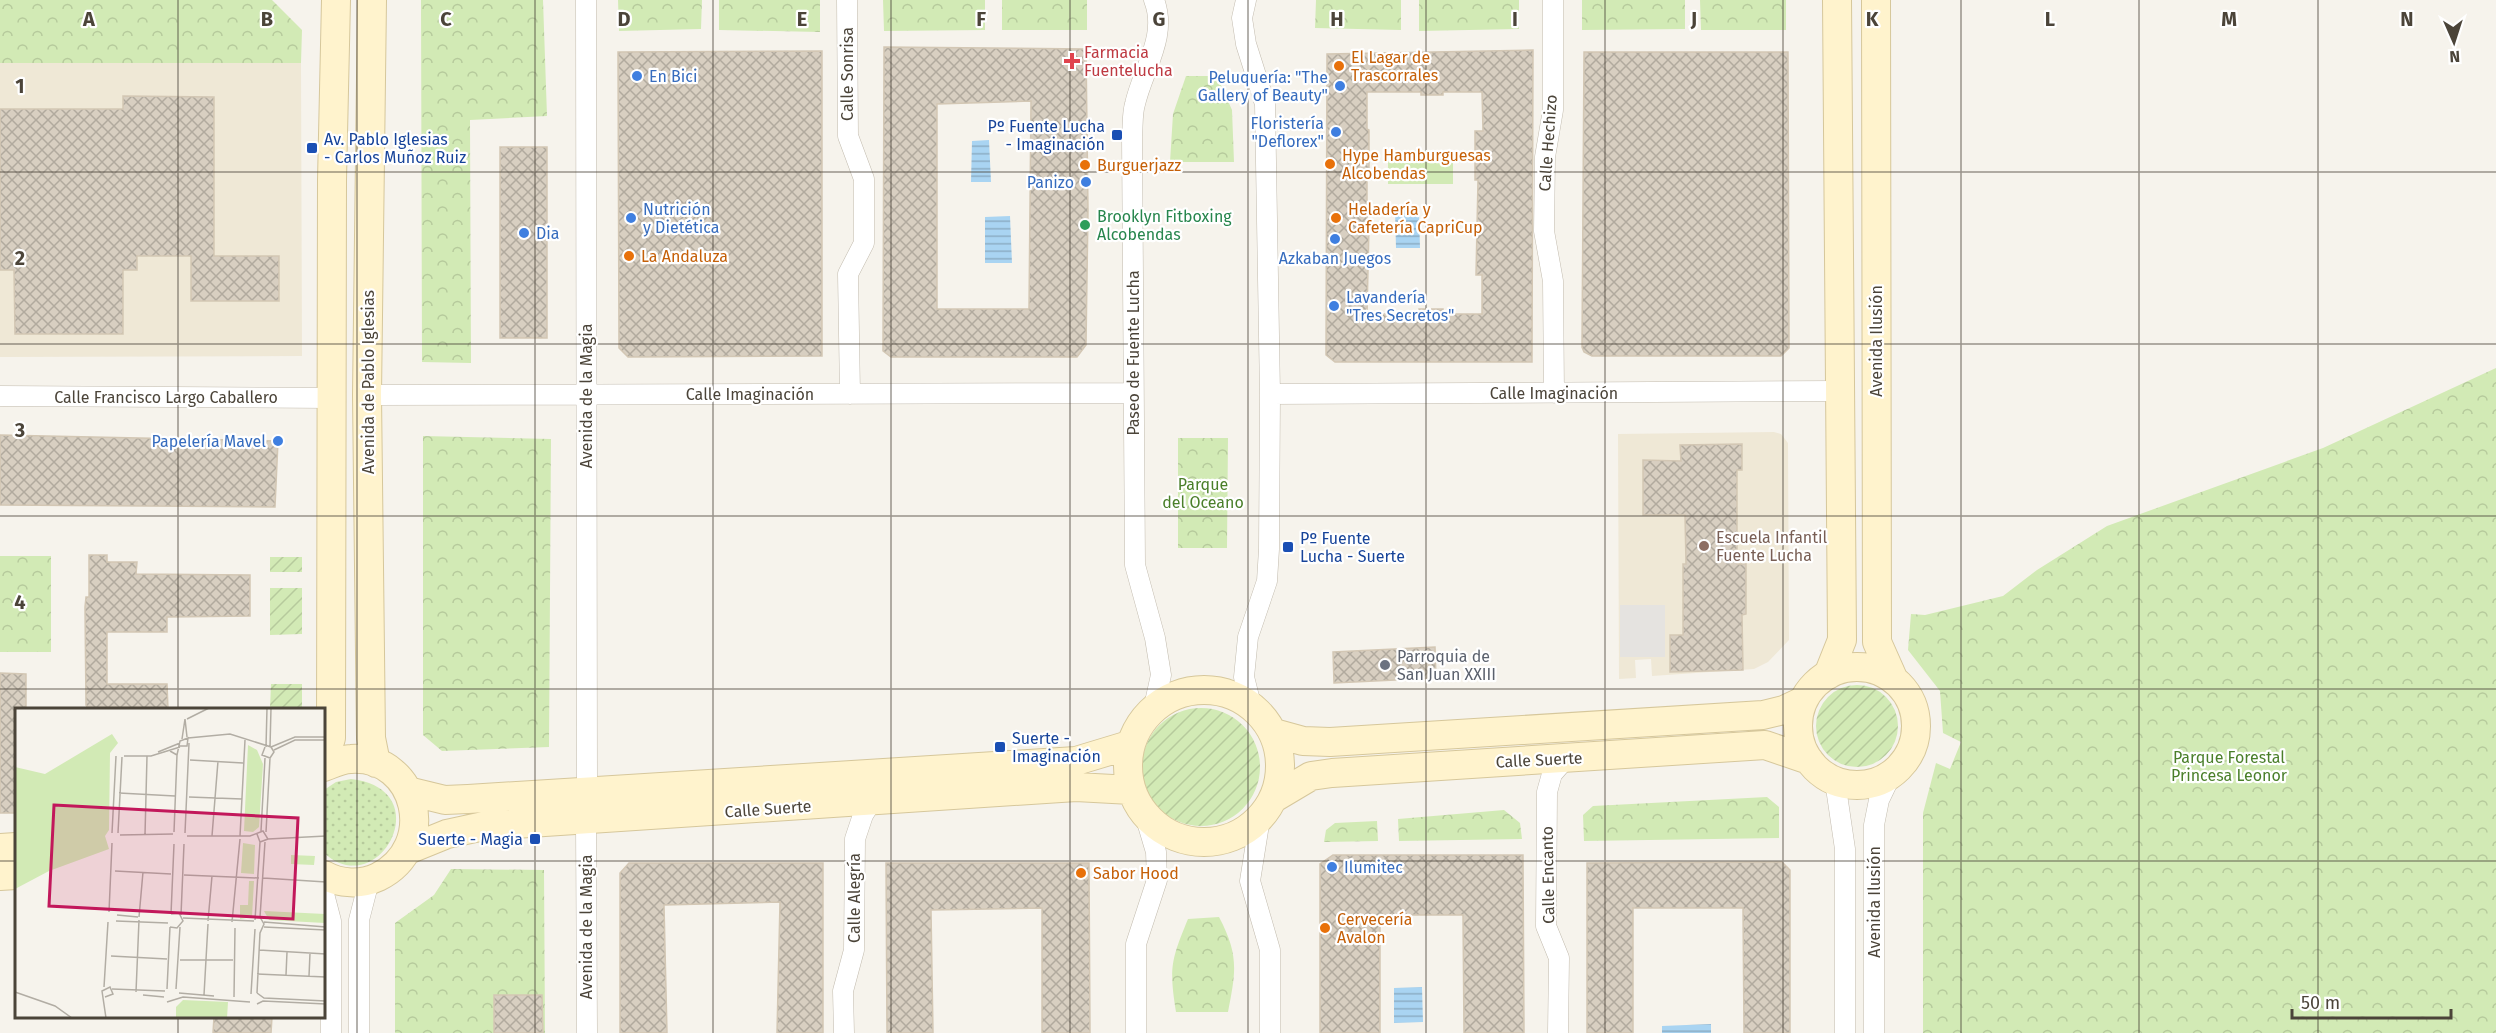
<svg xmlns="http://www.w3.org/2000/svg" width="2496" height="1033" font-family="'Fira Sans',sans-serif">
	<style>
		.education { fill: #efe8d6 }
		.grass { fill: url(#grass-dots) }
		.park { fill: url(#park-crowns) }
		.garden { fill: url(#garden-furrows) }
		.pitch { fill: #d2eab5 }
		.parking { fill: #e5e3e0 }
		.water { fill: url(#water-rules) }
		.building { fill: url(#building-cross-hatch); stroke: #d3c7b4; stroke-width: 1.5; fill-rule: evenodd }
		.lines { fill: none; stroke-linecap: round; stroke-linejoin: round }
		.street-casing { stroke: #c2bbae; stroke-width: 21 }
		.secondary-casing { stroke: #d6c79b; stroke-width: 30 }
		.street { stroke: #fff; stroke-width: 20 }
		.secondary { stroke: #fff3cd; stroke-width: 28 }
		.grid { fill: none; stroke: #4b4439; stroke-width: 1.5; stroke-opacity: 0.55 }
		.health-dot { fill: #e0444e; stroke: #fff; stroke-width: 2 }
		.food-dot { fill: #e8710a; stroke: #fff; stroke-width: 2 }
		.shop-dot { fill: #3f7fe0; stroke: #fff; stroke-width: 2 }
		.transit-dot { fill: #1a4fb4; stroke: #fff; stroke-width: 2 }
		.leisure-dot { fill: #2e9e5b; stroke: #fff; stroke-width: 2 }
		.education-dot { fill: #8d6e63; stroke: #fff; stroke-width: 2 }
		.worship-dot { fill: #6b7280; stroke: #fff; stroke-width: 2 }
		.labels { text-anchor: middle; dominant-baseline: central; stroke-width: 4.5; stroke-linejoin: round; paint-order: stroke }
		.health-label { font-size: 16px; fill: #be3a42; stroke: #fff; text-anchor: start }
		.food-label { font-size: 16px; fill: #c56008; stroke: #fff; text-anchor: start }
		.street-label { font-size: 16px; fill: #4b4439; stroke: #fff }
		.shop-label { font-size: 16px; fill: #366cbe; stroke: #fff; text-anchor: start }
		.transit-label { font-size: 16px; fill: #164399; stroke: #fff; text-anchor: start }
		.leisure-label { font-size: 16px; fill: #27864d; stroke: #fff; text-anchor: start }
		.park-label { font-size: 16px; fill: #4a7f2a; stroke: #fff }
		.education-label { font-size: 16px; fill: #785e54; stroke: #fff; text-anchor: start }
		.worship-label { font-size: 16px; fill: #5b616d; stroke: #fff; text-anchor: start }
		.inset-road { fill: none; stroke: #b2ada4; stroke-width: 1.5 }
		.view { fill: #c2185b; fill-opacity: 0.15; stroke: #c2185b; stroke-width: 3 }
		.inset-edge { fill: none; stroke: #4b4439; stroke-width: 3 }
		.grid-label { font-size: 20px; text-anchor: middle; font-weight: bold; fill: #4b4439; stroke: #fff; stroke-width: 4.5; stroke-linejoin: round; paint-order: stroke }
	</style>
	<defs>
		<pattern id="grass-dots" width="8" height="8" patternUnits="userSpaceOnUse" patternTransform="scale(1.5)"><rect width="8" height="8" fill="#d2eab5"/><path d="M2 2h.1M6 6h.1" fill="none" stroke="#b6ca9c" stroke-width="1.8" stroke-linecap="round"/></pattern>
		<pattern id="park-crowns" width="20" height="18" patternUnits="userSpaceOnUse" patternTransform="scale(1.5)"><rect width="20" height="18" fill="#d2eab5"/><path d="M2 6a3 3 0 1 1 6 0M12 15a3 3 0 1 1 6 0" fill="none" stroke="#b6ca9c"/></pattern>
		<pattern id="garden-furrows" width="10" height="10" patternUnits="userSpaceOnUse" patternTransform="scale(1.5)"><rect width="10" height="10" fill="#d2eab5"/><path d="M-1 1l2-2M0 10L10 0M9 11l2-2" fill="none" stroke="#b6ca9c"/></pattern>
		<pattern id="water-rules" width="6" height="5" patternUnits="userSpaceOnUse" patternTransform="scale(1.5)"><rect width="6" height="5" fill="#a9d4f2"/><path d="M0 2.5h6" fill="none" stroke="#8caec5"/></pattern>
		<pattern id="building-cross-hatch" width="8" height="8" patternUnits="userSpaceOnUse" patternTransform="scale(1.5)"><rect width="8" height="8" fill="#d8cfc1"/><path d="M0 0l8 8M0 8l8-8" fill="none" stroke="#b1aa9e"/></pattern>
	</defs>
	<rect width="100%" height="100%" fill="#f6f3ec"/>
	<path class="education" d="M0,63H301L302,356L0,357Z
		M1774,432L1781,434L1788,443L1789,640L1768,662L1754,669L1652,676L1651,659L1635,660L1636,678L1619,679L1618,434Z"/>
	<path class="grass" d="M351,779C440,789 379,903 324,853V790L336,782Z"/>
	<path class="park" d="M0,0H272L302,30L301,63H0Z
		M421,0H543L547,116L470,120L471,363L422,362Z
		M618,0H702L701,29L619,31Z
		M719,0H820V32L719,30Z
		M883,0H985V30L884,31Z
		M1002,0H1087V30H1002Z
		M1316,0H1401V30L1315,28Z
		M1419,0H1519V29L1419,31Z
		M1582,0H1685V29L1582,30Z
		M1700,0H1786V30H1701Z
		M1186,76H1217L1232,110L1234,162H1170L1173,114Z
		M2496,368V1033H1923V813L1936,763L1950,769L1961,742L1943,733L1940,691L1908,650L1911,614L1925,615L2003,596L2037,570L2107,526L2323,448Z
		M423,436L551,439L549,747L442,751L423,735Z
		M1178,438H1228L1227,548H1178Z
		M0,556H51V652H0Z
		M1767,797L1779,807V838L1584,841L1583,815L1593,806Z
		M1504,810L1520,823L1522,839L1399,841L1398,819Z
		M1377,821L1378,841L1324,842L1326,830L1335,823Z
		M451,869L544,870L545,1033H395V923L434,895Z
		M1219,917C1239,955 1236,971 1228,1012H1176C1169,968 1171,960 1188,919Z"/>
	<path class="garden" d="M270,557H302V572H270Z
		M270,588H302V634L270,635Z
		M271,684H302V709H270Z
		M1816 726a41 41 0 1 1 82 0a41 41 0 1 1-82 0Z
		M1142 767a59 59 0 1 1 118 0a59 59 0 1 1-118 0Z"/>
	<path class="pitch" d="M1453,150V184H1388V151Z"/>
	<path class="parking" d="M1620,605H1665V657H1620Z"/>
	<path class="water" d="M989,140L991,182H971L972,141Z
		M1395,210H1419L1420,248H1396Z
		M1010,216L1012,263H985V217Z
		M1422,987L1423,1022L1394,1023V988Z
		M1711,1024V1033H1662V1026Z"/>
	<path class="building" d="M884,47L1086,49L1088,210L1086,345L1077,357H891L883,351ZM1031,101L1029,309H937V104Z
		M1533,50L1532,362H1335L1326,355L1327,54ZM1367,92H1421V95H1443V92H1482L1483,131H1475V180H1478L1476,275H1482V314H1443V309H1419V314H1367L1369,226L1367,225V178H1369V130L1367,129Z
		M822,51V356L628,357L619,348L618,52Z
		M1584,52H1788L1789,341V348L1781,356H1592L1584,352L1582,347Z
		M123,96L214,97V256H279V301H191V256H137V270H123V334H15L14,270H0V109H123Z
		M500,147H547V338H500Z
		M0,435L278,441L275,507L0,505Z
		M1742,444V470H1737V564H1746V614L1742,615L1743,670L1670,672V635H1683V564H1686L1685,515H1643V460L1681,461L1680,445Z
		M89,555H107V562H137L136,574L250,575V616L167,617V632H107V684H167L168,709H88L86,705L85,607L86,597H89Z
		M1435,647L1436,678L1334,683L1333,652Z
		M0,673L26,674V709H16V813H0Z
		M1333,855H1523L1524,1033H1464L1463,915H1380V1033H1320V864Z
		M1782,862L1790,870V1033H1744L1743,908H1633V1033H1587V863Z
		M629,863H823V1033H777L780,902L664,905L667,1033H620V873Z
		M886,863H1089L1090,1033H1042V908L931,910L933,1033H887Z
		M494,995H542L543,1033H494Z
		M214,1017H272L271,1033H213Z"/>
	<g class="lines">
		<defs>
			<path id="street" d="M586,0L587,791
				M847,0L848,136L864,179V243L848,274L850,394
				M1154,0C1168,36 1143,69 1135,104C1132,114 1133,126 1132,136L1135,565L1155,638L1161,675L1154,707
				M1246,0L1242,18L1246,44L1265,104L1270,394L1269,549L1267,581L1248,637L1244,677L1251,705
				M1553,0V110L1545,157L1544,231L1553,281L1554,393
				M1270,394L1838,391
				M367,395L1133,393
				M0,396L332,398
				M1835,781L1845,849V1033
				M1260,818L1250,881L1270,950V1033
				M586,821L587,1033
				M324,894L331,921V1033
				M359,1033V920L369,881
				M844,1033L843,991L854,950L855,839L863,815L871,802
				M1136,1033V944L1157,880L1156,852L1145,815
				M1558,1033L1559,958L1546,926L1547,792L1552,774L1566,758
				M1874,1033V825L1879,800L1891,775"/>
			<path id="secondary" d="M372,0L367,395L371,738L376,763
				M1876,0L1877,642L1893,678
				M1798 726a59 59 0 1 1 118 0a59 59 0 1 1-118 0Z
				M1828,675L1842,640L1837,0
				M1128 766a76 76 0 1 1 152 0a76 76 0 1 1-152 0Z
				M1274,733L1303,741L1330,742L1763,715L1784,710L1803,701
				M324,761L331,738L332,180L336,0
				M324,767C332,764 342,759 351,759C418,755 439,847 378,877C361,885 340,884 324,875
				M408,791L445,800L468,799L1076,761L1129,745
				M1274,798L1311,776L1332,773L1765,745L1809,760
				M0,848L16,847
				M410,849L447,834L484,826L1076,787L1131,790
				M0,876L16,875"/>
		</defs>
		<use href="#street" class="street-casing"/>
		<use href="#secondary" class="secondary-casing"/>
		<use href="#street" class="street"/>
		<use href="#secondary" class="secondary"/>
	</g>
	<path class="grid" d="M178,0V709M357,0V1033M535,0V1033M713,0V1033M891,0V1033M1070,0V1033M1248,0V1033M1426,0V1033M1605,0V1033M1783,0V1033M1961,0V1033M2139,0V1033M2318,0V1033M0,172H2496M0,344H2496M0,516H2496M0,689H2496M0,861H16M324,861H2496M178,1016V1033"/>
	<path class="health-dot" d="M1069 52h6v6h6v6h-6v6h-6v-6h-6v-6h6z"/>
	<g class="food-dot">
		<circle cx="1339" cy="66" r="6"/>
		<circle cx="1330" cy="164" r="6"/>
		<circle cx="1085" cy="165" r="6"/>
		<circle cx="1336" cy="218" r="6"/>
		<circle cx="629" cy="256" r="6"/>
		<circle cx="1081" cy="873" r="6"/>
		<circle cx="1325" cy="928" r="6"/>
	</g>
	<g class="shop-dot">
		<circle cx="637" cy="76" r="6"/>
		<circle cx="1340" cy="86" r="6"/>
		<circle cx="1336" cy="132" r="6"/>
		<circle cx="1086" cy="182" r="6"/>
		<circle cx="631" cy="218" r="6"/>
		<circle cx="524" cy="233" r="6"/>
		<circle cx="1335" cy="239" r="6"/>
		<circle cx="1334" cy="306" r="6"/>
		<circle cx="278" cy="441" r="6"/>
		<circle cx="1332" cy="867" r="6"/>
	</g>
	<g class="transit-dot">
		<rect x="1111" y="129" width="12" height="12" rx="3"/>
		<rect x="306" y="142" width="12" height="12" rx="3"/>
		<rect x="1282" y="541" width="12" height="12" rx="3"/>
		<rect x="994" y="741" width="12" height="12" rx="3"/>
		<rect x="529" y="833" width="12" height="12" rx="3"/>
	</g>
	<circle class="leisure-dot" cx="1085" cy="225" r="6"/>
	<circle class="education-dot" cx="1704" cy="546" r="6"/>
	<circle class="worship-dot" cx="1385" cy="665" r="6"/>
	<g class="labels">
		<g class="health-label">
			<text x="1084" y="52">Farmacia<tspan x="1084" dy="18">Fuentelucha</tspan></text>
		</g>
		<g class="food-label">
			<text x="1351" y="57">El Lagar de<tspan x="1351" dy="18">Trascorrales</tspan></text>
			<text x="1342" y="155">Hype Hamburguesas<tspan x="1342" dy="18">Alcobendas</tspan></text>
			<text x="1097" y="165">Burguerjazz</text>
			<text x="1348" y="209">Heladería y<tspan x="1348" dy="18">Cafetería CapriCup</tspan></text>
			<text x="641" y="256">La Andaluza</text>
			<text x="1093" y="873">Sabor Hood</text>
			<text x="1337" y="919">Cervecería<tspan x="1337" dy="18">Avalon</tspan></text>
		</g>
		<g class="street-label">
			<text transform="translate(847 74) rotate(-90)">Calle Sonrisa</text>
			<text transform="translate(1548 143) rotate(-86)">Calle Hechizo</text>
			<text transform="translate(1876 341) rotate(-90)">Avenida Ilusión</text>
			<text transform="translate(1133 353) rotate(-90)">Paseo de Fuente Lucha</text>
			<text transform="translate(368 382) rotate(-90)">Avenida de Pablo Iglesias</text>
			<text x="1554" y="393">Calle Imaginación</text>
			<text x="750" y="394">Calle Imaginación</text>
			<text transform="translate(586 396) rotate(-90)">Avenida de la Magia</text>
			<text x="166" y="397">Calle Francisco Largo Caballero</text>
			<text transform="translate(1539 760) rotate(-3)">Calle Suerte</text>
			<text transform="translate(768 809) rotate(-4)">Calle Suerte</text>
			<text transform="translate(1548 875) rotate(-91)">Calle Encanto</text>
			<text transform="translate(854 898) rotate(-90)">Calle Alegría</text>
			<text transform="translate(1874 902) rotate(-90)">Avenida Ilusión</text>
			<text transform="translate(586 927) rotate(-90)">Avenida de la Magia</text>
		</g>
		<g class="shop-label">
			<text x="649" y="76">En Bici</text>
			<text x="1328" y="77" text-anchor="end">Peluquería: "The<tspan x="1328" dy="18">Gallery of Beauty"</tspan></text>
			<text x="1324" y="123" text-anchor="end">Floristería<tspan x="1324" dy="18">"Deflorex"</tspan></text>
			<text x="1074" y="182" text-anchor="end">Panizo</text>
			<text x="643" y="209">Nutrición<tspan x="643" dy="18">y Dietética</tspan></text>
			<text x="536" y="233">Dia</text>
			<text x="1335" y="258" text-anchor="middle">Azkaban Juegos</text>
			<text x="1346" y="297">Lavandería<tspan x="1346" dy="18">"Tres Secretos"</tspan></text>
			<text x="266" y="441" text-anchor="end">Papelería Mavel</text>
			<text x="1344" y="867">Ilumitec</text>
		</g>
		<g class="transit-label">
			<text x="1105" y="126" text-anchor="end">Pº Fuente Lucha<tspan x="1105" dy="18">- Imaginación</tspan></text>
			<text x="324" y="139">Av. Pablo Iglesias<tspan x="324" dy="18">- Carlos Muñoz Ruiz</tspan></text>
			<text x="1300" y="538">Pº Fuente<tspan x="1300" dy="18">Lucha - Suerte</tspan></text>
			<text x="1012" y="738">Suerte -<tspan x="1012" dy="18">Imaginación</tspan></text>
			<text x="523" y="839" text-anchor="end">Suerte - Magia</text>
		</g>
		<g class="leisure-label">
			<text x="1097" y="216">Brooklyn Fitboxing<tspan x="1097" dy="18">Alcobendas</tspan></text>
		</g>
		<g class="park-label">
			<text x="1203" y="484">Parque<tspan x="1203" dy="18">del Oceano</tspan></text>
			<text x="2229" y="757">Parque Forestal<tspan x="2229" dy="18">Princesa Leonor</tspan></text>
		</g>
		<g class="education-label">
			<text x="1716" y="537">Escuela Infantil<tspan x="1716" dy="18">Fuente Lucha</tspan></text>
		</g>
		<g class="worship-label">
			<text x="1397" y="656">Parroquia de<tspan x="1397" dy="18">San Juan XXIII</tspan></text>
		</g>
	</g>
	<g transform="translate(15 708)">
		<rect width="310" height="310" fill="#f6f3ec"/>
		<path d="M97,26L103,35L95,45L94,122L90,128L94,141L34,163L0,181V59L30,66ZM233,37L242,42L248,56L244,119L238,124L229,123ZM228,135L240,137L239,166L226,165ZM276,147L300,148L299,157L276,156ZM234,173H239L237,209L225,211V197H233ZM249,203L310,206V215L254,212Z" fill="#d2eab5"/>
		<path d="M168,292L213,294L212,310H161V299Z" fill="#d2eab5"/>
		<path class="inset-road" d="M172,11L194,0M173,30L215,26L256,39L259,44L255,50L247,47L250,39M167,31L170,11L172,29M251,39L252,0M255,39L256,0M256,39L280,29H311M259,42L280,32H311M155,43L162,47L159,124M143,44L165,35M162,47L165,33L173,30L172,38H164M109,48H136L165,39M175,52L228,55M104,85L160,88M174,89L227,91M246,123L250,50M251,124L255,50M97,125L101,48M103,125L107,49M170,125L174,35M105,127L158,126M130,127L132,48M172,128H235L248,123L253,131L245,134L242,126M197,128L203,53M225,128L230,32M253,131L311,128M100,163L156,166M169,167L244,170M248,170L311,174M94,204L97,135M156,206L159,136M102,207L123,209M166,207L169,136M124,209L128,164M168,210L239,213M240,212L245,134M101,213L153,215M193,213L197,168M217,214L225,131M249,214L311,219M155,219L162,220L168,213L164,205L156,206M249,219L311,222M244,242L311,246M96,248L152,251M165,252H218M242,266L311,269M271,267L272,244M294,268L295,245M89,279L93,214M97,281L150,283M152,281L155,219M161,281L165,219M0,284L40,298L57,310M121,284L124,212M164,285L199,288M242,285L245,225L249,216L245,209L250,134M242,285L249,290L311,293M236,286L240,221M128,287L149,289M189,287L193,216M90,289L98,286L95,279L87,283L91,310M219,289L220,220M152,294L168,289L235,294M242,296L248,293L311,296"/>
		<path class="view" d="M39,97L283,110L278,211L34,198Z"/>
		<rect width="310" height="310" class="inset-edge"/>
	</g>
	<g class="grid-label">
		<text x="89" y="26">A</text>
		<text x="267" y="26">B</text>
		<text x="446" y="26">C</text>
		<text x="624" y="26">D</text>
		<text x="802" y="26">E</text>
		<text x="981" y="26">F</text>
		<text x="1159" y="26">G</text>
		<text x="1337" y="26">H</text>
		<text x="1515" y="26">I</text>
		<text x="1694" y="26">J</text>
		<text x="1872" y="26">K</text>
		<text x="2050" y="26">L</text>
		<text x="2229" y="26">M</text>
		<text x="2407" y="26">N</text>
		<text x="20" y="93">1</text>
		<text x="20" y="265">2</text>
		<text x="20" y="437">3</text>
		<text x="20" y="609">4</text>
	</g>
	<g transform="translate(2454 42) rotate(177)" stroke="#ffffff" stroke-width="4.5" paint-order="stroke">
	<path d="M0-4.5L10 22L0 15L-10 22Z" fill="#4b4439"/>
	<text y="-9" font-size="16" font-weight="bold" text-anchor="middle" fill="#4b4439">N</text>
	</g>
	<path d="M2292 1009v9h159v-9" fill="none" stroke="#4b4439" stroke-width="3"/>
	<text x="2301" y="1009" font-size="18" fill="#4b4439" stroke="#ffffff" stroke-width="4.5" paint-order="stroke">50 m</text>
</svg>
